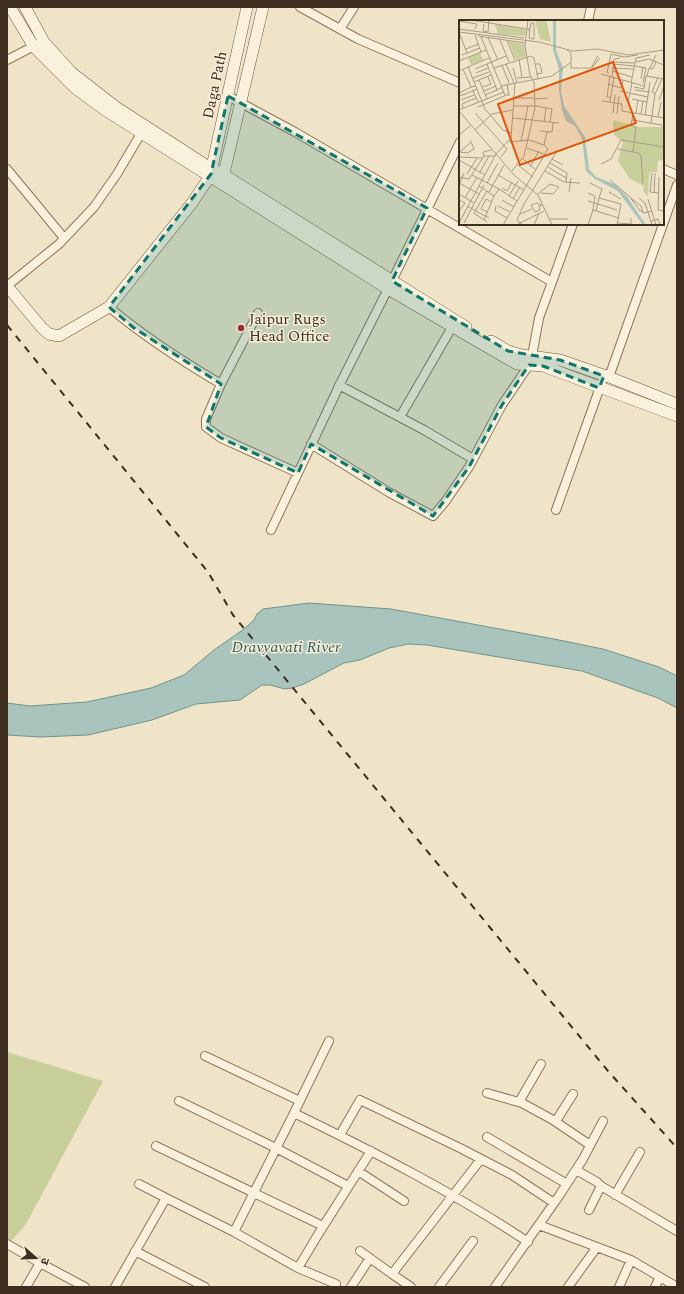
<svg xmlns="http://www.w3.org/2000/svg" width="684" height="1294" font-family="Spectral,'Noto Sans Devanagari',serif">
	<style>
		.green { fill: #c9cf9b }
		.water { fill: #a9c4bc; stroke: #6f938a }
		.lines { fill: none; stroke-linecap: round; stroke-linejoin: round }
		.street-casing { stroke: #8d765c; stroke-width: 10 }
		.secondary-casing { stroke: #6f573f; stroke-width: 12 }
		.street { stroke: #faf1dc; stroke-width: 8 }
		.secondary { stroke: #faf1dc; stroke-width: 11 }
		.rail { stroke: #3d2e20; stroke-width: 2; stroke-dasharray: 7 7; stroke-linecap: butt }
		.marked { fill: #0f766e; fill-opacity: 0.2; stroke: #0f766e; stroke-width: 3; stroke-dasharray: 8 5; stroke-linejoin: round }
		.poi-dot { fill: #9e2a2b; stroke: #f7eed8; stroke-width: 1.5 }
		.labels { text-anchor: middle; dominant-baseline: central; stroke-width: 3; stroke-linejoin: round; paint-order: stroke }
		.street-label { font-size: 15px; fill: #3d2e20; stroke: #f7eed8 }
		.poi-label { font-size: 15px; fill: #3d2e20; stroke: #f7eed8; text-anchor: start }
		.water-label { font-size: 16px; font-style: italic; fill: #2f5d5a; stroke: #f7eed8 }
		.inset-road { fill: none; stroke: #a89b85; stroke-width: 1 }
		.view { fill: #df570d; fill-opacity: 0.15; stroke: #df570d; stroke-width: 2 }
		.inset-edge { fill: none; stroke: #3d2e20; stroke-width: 2 }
	</style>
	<rect width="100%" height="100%" fill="#f0e4c8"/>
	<path class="green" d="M7,1052L103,1081L26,1224L7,1246Z"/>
	<path class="water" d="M309,603L391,609L554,639L603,649L659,667L677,676V708L658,698L582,671L427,645L408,644L389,648L360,660L344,663L304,684L292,688L285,689L270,685H262L240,700L196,704L152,720L88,735L40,737L7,735V703L30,706L87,702L151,688L184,675L214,650L244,629L254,620L257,614L263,609Z"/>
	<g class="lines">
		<defs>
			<path id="street" d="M300,7L358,39L460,83
				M588,21L591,7
				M340,29L354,7
				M7,60L38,44
				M228,96L295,132L552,282
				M7,169L64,238
				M663,169L677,175
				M7,286L59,244L94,207L117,174L143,130
				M109,307C144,337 182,361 221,384
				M258,313L221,384L206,419V427L221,438L298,473
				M609,377L677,185
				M339,385L424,430L473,459
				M400,417L455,322
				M311,444L390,493L433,516L445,502L469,467L502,405L529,365L532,356L539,318L573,224
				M556,510L604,376
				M271,530L342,380L392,281L460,142
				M205,1056L300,1101
				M487,1093L522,1103L553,1120L590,1145
				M179,1101L276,1148L348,1186
				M519,1102L541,1064
				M294,1113C374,1152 453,1192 528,1242
				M556,1121L573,1094
				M340,1135L360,1100L460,1148L512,1175L554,1203
				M487,1137L567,1184
				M156,1146L323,1226
				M576,1170L597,1182L601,1186
				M358,1171L404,1201
				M139,1184L166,1198
				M615,1195L640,1152
				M589,1210L601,1186L677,1231
				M539,1225L631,1260L677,1287
				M234,1232L298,1268L336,1284
				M7,1244L40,1263
				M135,1251L205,1287
				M360,1251L392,1274
				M298,1268L319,1233L371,1151
				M26,1287L40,1263L85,1287
				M115,1287L166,1198L234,1232L294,1113L329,1041
				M351,1287L370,1258
				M411,1287L392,1274L481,1159
				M439,1287L473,1241
				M495,1287L559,1196L583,1159L603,1121
				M568,1287L597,1247
				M619,1287L631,1260
				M655,1287L660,1277"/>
			<path id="secondary" d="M10,7L34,47L75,88L105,110L388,289L508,359L517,364L543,366L677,416
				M25,7L44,42L71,72L116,107L212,169L224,175L466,327
				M222,182L263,7
				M7,286L42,328L49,334L59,336L109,307L192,203L210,176L247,7
				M491,341L508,351L522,355L560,360L609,377L677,404"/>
		</defs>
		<use href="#street" class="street-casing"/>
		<use href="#secondary" class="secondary-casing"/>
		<use href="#street" class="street"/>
		<use href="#secondary" class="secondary"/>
		<path class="rail" d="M7,325L208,572L233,615L608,1071L677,1148"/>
	</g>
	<path class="marked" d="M228,96L427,208L392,281L508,351L560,360L604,376L599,388L543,366L529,365L502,405L469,467L433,516L311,444L298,473L221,438L206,427L221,384L134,328L109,307L211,174Z"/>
	<circle class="poi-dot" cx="241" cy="328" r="4"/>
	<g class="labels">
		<g class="street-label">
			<text transform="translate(215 85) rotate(-78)">Daga Path</text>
		</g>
		<g class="poi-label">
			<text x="249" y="319">Jaipur Rugs<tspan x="249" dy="17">Head Office</tspan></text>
		</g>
		<g class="water-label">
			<text x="286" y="647">Dravyavati River</text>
		</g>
	</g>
	<g transform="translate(459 20)">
		<rect width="205" height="205" fill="#f0e4c8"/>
		<path d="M76,0H87L92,22L81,19ZM36,4L67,10L66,16L39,14ZM49,21L65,24L67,37L57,39ZM21,33L24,40L12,45L9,38ZM154,100L180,107H202L205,103V140L199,141L198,152H192L190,156L189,177L184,171L185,166L171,159L159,141L164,122L155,115Z" fill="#c9cf9b"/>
		<path d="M94,0H97V30L104,48L102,71L105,86L126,117L130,149L137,157L155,164L167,175L187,205H184L159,171L136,159L127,151L123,119L116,106L107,101L103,90L100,70V49L94,30Z" fill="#a9c4bc"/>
		<path class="inset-road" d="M12,0L68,9M0,1L18,4L16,9M25,4L24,11L29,12L30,0M0,9L65,18M69,10H71L70,18L75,19V3H72L71,9H69M0,12L80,22L114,31L138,29L169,35L205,30M1,15L8,33M16,15L22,32M19,16L66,23M22,17L46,75M29,18L39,40M41,20L50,42M48,21L56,40M7,29L19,24M108,30L112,33V48H132L139,36M3,35L21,28M177,38L191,35M60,39L63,58M190,39L205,45M0,41L27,30M154,42L175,43M177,42L190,39M47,44L55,63M77,44H81L83,53L78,54M154,44L175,46M43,45L50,63M176,46L187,48L184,63M9,47L26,89L44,110L53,113M35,48L72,36L75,38L79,59M54,48L58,63M133,48L141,38M153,48L174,49M191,48L197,35M4,49L12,67L17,66M16,49L28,44M0,51L30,38M153,51L173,57M17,53L29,48M150,53H148L152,34L165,37L179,35M142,54L185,66M151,56L148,77H151M188,56L190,48L194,49L197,42M153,57L155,39L161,38M14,58L30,52M58,58L72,57M182,59L184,47M20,60L28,79M15,62L32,55M172,63L177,38M48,64L50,76M149,64L162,68L164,60M42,66L93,56L111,43M23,67L32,64L29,57M43,67L38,70L28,44L47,36M175,67L185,69L187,56L205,59M176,70L191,72M14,71L19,82M25,71L37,66M161,71L189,77M0,73L12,67M196,74L193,72L199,57M26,75L38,70M1,76L18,69M55,78H75M75,79L89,78M173,79L188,82M2,80L15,75M200,80L205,66M143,81L163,84V91L205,98M151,82L155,57M169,82L173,63M55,86H77L93,89L91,102M19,87L50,74M4,88L3,84L17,78M0,90L45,72M0,91L55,155L79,175L93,205M16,93L48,129L42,137M154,93L156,75M174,93L173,100L203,105M177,93L179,80M158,94L160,76M182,94L184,81M186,95L191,62M199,97L202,82M54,98L100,103M173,100L172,105L177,107L174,132L180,133L182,137L184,163M85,102L87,88M192,103L196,74L203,59M16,110L33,94L54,90M81,111L93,112L94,103M0,115L11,106M62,121L69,86M85,125L88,112M68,128L87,135M159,129L174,132M0,132L8,133L15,129L11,120M1,132L11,123M25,136L24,132L32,130M0,137L23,138M64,139L77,150M93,139L104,145M0,140L26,155M91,143L108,153L107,162M142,144L152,139L162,120L205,127M59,145L74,157M71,147L80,131M89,147L107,158M53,151L65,136L76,88L75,62L71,55L66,26L69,0M86,151L105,162L121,163M21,152L30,136M193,153L191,172L200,173M8,154L18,138M13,155L40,169L35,176M39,155L65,170M0,157L10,159L25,136H36M200,157L199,190L205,191M151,160L171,177L181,191H184M0,163L20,174M28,163L39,143M131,163L143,169L142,172M0,165L5,153M20,166L35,176L25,200M43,168L48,171L53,162M40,169L58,181M28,171L15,193L28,202M30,172L45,145M110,172L112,158M142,172L140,178L162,184L158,205M150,172L162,179M129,173L136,176L134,190L137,191M195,173L196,153M0,174L15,183M79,174L91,164L100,167L94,174L82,173M50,176L59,161M6,178L18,157M140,178L137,191L160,198M172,178L182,186L184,193L193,191M180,178L186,183L193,205M54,179L61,167M189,179L197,205M43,180L55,187M129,181L158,190M82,185L78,183L72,185L76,192L81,190L80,186L83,185M8,186L30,198M37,186L36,191L48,198M39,186L51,192M0,191L6,183L0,180M29,192L22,189L27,179L33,182M61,194L73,189M91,199H109M192,201L199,199L201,205M0,203L37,134L52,118L56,63M5,203L25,165M159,203L172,204V198M44,205L89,129L85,125L70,120L50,122M57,205L85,191M64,205L58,200L65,184L98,131M75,205L80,193M129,205L134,190"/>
		<path class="view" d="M154,42L177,103L61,145L39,84Z"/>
		<rect width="205" height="205" class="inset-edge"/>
	</g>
	<rect width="684" height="1294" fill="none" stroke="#3d2e20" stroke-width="16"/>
	<g transform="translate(36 1258) rotate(110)" stroke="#f7eed8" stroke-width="3" paint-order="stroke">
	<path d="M0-3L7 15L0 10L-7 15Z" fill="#3d2e20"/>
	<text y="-6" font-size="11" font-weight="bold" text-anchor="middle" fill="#3d2e20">उ</text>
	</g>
</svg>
